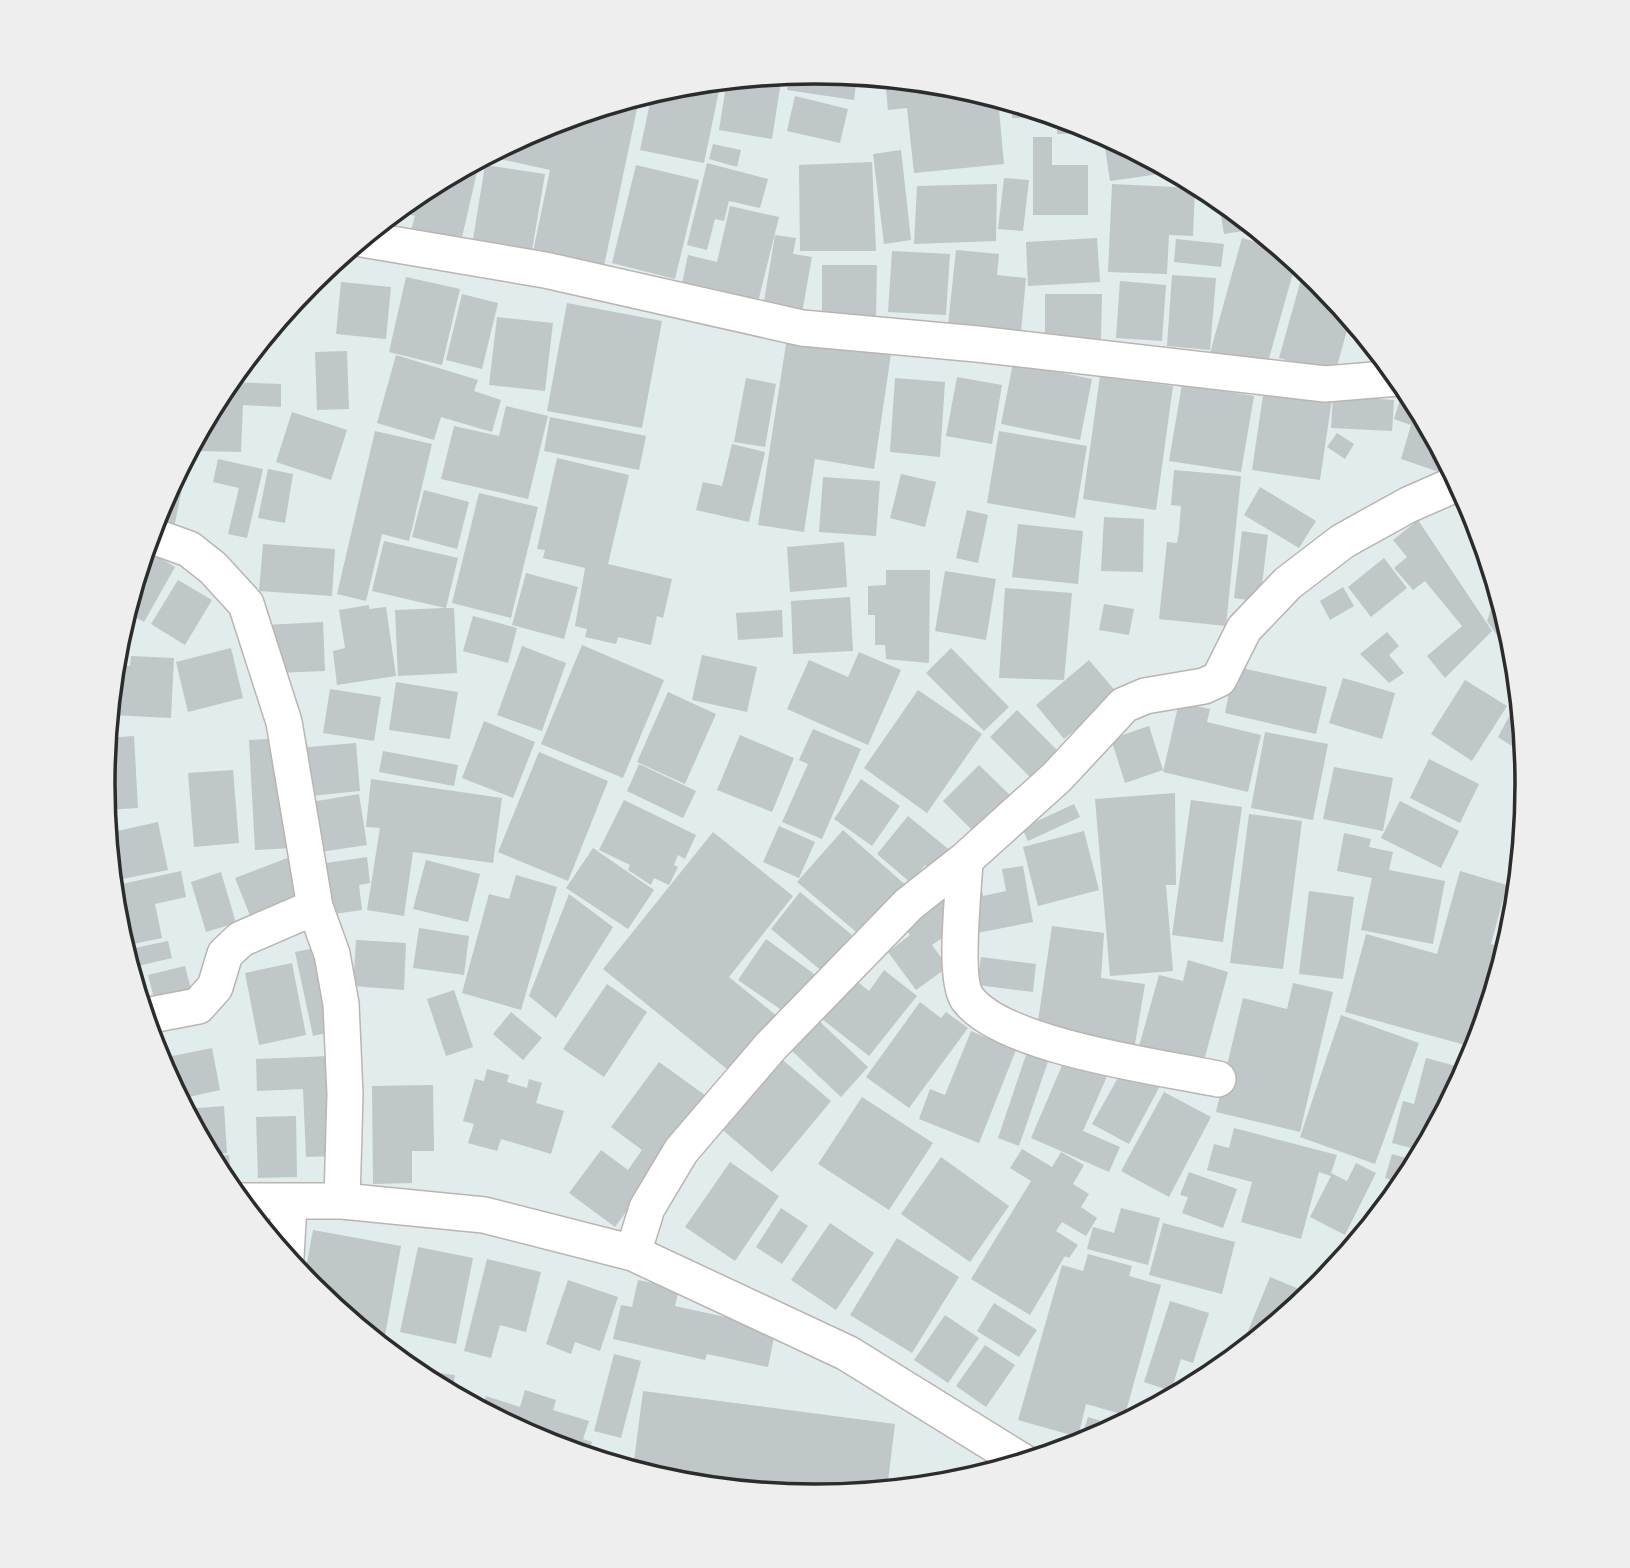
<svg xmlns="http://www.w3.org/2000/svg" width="1630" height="1568" font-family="Jost,sans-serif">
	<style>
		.building { fill: #bfc7c8 }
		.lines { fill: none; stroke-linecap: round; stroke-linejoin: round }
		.street-casing { stroke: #bbb4b1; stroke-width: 38 }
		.street { stroke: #fff; stroke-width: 35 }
		.rim { fill: none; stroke: #2c2c2c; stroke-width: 3.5 }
	</style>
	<rect width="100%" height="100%" fill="#e1ecec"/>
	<path class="building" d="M815,72L857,76L854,100L787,90L789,74Z
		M782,75L772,139L719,130L727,80Z
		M885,79L954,86L998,99L1004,164L914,173L907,108L888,110Z
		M721,81L704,163L640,150L652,93L676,85Z
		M795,96L848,109L840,143L787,131Z
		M624,101L638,104L604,266L533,252L550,170L486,156L543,126Z
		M1012,103L1088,126L1092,133L1057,134V117L1012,118Z
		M1103,134L1173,172L1110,181Z
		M1033,137H1052V165H1088V215H1033Z
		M713,144L741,150L737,167L709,159Z
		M901,150L911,240L884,244L873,154Z
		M480,159L460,246L410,234L415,216L404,213L406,202L420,192Z
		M872,162L876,251H800L799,165Z
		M707,163L768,179L760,208L729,201L724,221L715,219L707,250L687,245Z
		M485,165L545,174L531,256L472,246Z
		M636,165L699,180L675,279L612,263Z
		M1004,178L1029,180L1023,231L998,229Z
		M997,184L996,241L914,244L917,186Z
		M1112,184L1195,188L1193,236L1169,235L1167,274L1108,272Z
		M1218,198L1221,200L1256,229L1224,234Z
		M730,206L779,217L758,302L682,284L688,255L717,262Z
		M775,235L796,238L793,254L812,257L802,313L763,307Z
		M1097,238L1100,282L1028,286L1026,242Z
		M1242,238L1280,249L1296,262L1266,369L1210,353Z
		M1176,239L1224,244L1221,267L1174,262Z
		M956,250L999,254L997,275L1026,278L1021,332L948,325Z
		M892,251L950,254L946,315L888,312Z
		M822,265H877L876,316L822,317Z
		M1304,269L1319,281L1350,319L1335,374L1279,358Z
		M1172,275L1216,278L1210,350L1167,346Z
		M406,277L460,289L442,365L389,352Z
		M1120,281L1166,285L1162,341L1116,338Z
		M341,282L391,287L386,339L336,334Z
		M462,294L498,303L482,369L446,360Z
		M1045,294H1102L1101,340L1045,339Z
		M567,303L662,321L642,428L547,411Z
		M497,317L553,323L545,391L489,385Z
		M1355,325L1358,329L1365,337L1353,335Z
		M788,331L892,347L874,469L815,459L804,532L758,525Z
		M347,351L349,409L317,410L315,352Z
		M396,355L478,380L474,391L501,400L492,432L441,417L434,440L377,423Z
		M1013,363L1092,379L1080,440L1001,424Z
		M1100,376L1173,386L1156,510L1083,499Z
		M957,377L1002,385L992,444L946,436Z
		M746,378L776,384L765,447L734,442Z
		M895,378L945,382L940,457L890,452Z
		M228,382L281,384V407L243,405L241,452L200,451L201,430Z
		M1182,384L1254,396L1241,472L1169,461Z
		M1404,387L1446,461L1442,473L1401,459L1411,425L1394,419Z
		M1264,389L1332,399L1320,480L1252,470Z
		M1333,396L1394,400L1392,431L1331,428Z
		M506,406L548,416L528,499L441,479L454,426L499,436Z
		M292,412L347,430L331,480L276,462Z
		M550,417L646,436L639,470L544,451Z
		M375,431L432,444L409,541L382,534L366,601L337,594Z
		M999,431L1087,446L1075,518L987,503Z
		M1337,433L1354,444L1345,459L1327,447Z
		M732,444L765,452L749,522L696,510L703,482L722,486Z
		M557,458L629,475L608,564L672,579L663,618L657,616L651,645L618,637L616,644L585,637L587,629L575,626L585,568L543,558L545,550L537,549Z
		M218,459L263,469L247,538L228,534L239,488L213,482Z
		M268,469L293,474L285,523L258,518Z
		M1174,470L1241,476L1226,626L1159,619L1167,542L1177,543L1179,531L1181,506L1171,505Z
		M901,474L936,482L925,527L890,518Z
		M823,477L880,481L876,536L819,532Z
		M170,486L182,488L173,533L152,529Z
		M1260,487L1316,521L1299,548L1244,515Z
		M1460,487L1473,512V514L1456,491Z
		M424,490L469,502L457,549L412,537Z
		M479,493L538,507L511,618L452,603Z
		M967,510L988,515L978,563L956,558Z
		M1104,517L1144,519L1143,572L1101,571Z
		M1418,520L1492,631L1445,678L1427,656L1462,626L1425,581L1413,590L1394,568L1407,557L1393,540Z
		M1018,524L1083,531L1078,584L1012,577Z
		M1242,531L1268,535L1260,602L1234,598Z
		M384,541L458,558L446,608H454L457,673L398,676L395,610L445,608L372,591Z
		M844,542L847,587L790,592L787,547Z
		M263,544L335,549L332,596L259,591Z
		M145,549L175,567L144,622L126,612Z
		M1384,558L1407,588L1371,617L1348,587Z
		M886,570H930L929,663L886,659L885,645H875V615H868V586L886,585Z
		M945,571L996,579L986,640L935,631Z
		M526,573L578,587L564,639L512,625Z
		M1493,577L1514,645V646L1497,635L1487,621L1496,595L1486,583Z
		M178,580L212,600L185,645L151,624Z
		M1343,587L1354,606L1330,620L1320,601Z
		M1005,588L1072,593L1064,680L999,678Z
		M850,597L853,651L793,654L791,601Z
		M1104,604L1134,609L1129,635L1099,630Z
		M369,605V609L386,607L396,676L337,685L333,651L345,648L339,610Z
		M782,610L783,637L738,640L736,613Z
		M473,616L517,628L508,663L463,651Z
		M323,622L325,671L276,673L265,625Z
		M1387,632L1399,646L1389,655L1404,673L1389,683L1360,654Z
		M582,645L664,680L623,778L541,744Z
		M522,646L566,663L542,731L497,715Z
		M231,648L243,698L188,712L176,662Z
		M951,648L1009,707L984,731L926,673Z
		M859,652L901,670L868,745L787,709L809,660L848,677Z
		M702,655L757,667L747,712L692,700Z
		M131,656L174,658L171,718L110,715L115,665L130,666Z
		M1089,660L1118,694L1064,739L1036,705Z
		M1242,668L1327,687L1316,734L1225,713L1231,683L1238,685Z
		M1343,678L1395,693L1382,739L1329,723Z
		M1465,680L1507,706L1472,761L1431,734Z
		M396,682L458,692L450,739L389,730Z
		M330,689L381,697L374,741L323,733Z
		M918,690L982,734L927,813L864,768Z
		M668,692L716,714L685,784L637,762Z
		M1519,698L1523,741L1518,750L1498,737Z
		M1179,702L1210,709L1207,722L1261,735L1248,792L1163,772Z
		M1017,710L1064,757L1037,784L990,737Z
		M484,721L535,742L513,798L462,778Z
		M1149,726L1163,770L1125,783L1111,739Z
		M813,729L861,749L822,839L782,822L808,764L799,760Z
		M1265,732L1328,744L1313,820L1251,808Z
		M740,735L794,758L772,812L717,790Z
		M134,736L138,808L105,810L103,784L107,738Z
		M287,738L293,848L255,850L249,740Z
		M356,743L360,791L301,797L297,748Z
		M383,751L458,765L454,786L379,772Z
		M539,752L608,781L568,881L498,852Z
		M1429,759L1479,784L1460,823L1410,798Z
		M639,764L696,791L683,818L627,791Z
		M979,765L1015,800L979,837L943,801Z
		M1334,767L1393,778L1383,831L1323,819Z
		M233,770L239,843L194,847L188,773Z
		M371,779L502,798L493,863L413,852L404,916L367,910L380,828L366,827Z
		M861,779L900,806L872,846L834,819Z
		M1175,793L1176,885H1166L1173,971L1110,976L1095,799Z
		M359,794L367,845L313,853L305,803Z
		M624,800L696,835L685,859L678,855L674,865L678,867L669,885L654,878L651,885L628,870L630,865L599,850Z
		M1191,800L1242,807L1223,942L1172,935Z
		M1400,801L1459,831L1441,868L1381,838Z
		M1074,804L1080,817L1028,841L1022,828Z
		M1249,814L1302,821L1283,969L1230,963Z
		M908,816L952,852L935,873L925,865L911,883L877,854Z
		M158,822L168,870L112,881L108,833Z
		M779,826L815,842L799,878L763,862Z
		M843,830L909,888L867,941L797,882Z
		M1084,831L1099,890L1038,906L1023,847Z
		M713,832L793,896L729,977L783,1021L738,1078L603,969Z
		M1344,833L1371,839L1369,847L1393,852L1389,870L1445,881L1433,944L1361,930L1372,878L1337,871Z
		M593,848L654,890L628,929L566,888Z
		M295,855L311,900L253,923L235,878Z
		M367,857L370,883L359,885L362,910L320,916L313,865Z
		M426,860L480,874L468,922L413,909Z
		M1023,866L1033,922L977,933L968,888L981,886L983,896L1006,891L1002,869Z
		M181,871L186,897L155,904L162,938L124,946L116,923L113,886Z
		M1460,871L1507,885L1491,944L1506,949L1476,1048L1345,1012L1366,934L1437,954Z
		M221,872L236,923L206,932L191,882Z
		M516,875L557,887L521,1010L462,993L489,894L509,899Z
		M1309,891L1354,897L1343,979L1299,974Z
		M800,892L852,935L823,972L771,929Z
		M569,894L613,927L556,1018L529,996Z
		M942,901L960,926L932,945L948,967L916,990L888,952L910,935L905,928Z
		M1052,926L1104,933L1101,978L1145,984L1133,1056L1036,1035Z
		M419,928L469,936L464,975L413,968Z
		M766,939L821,979L793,1018L738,980Z
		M356,940L406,943L404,990L353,986Z
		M168,941L172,958L134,967L130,949Z
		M319,947L336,1031L313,1036L295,952Z
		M981,957L1036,964L1033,992L977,985Z
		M1188,960L1228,972L1202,1068L1138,1050L1159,975L1183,981Z
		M292,963L306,1035L259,1045L245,973Z
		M185,966L194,1001L157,1010L148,975Z
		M884,970L917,996L869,1056L822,1019L854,979L869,991Z
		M1293,983L1333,992L1300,1132L1216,1112L1243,998L1287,1009Z
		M607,984L647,1012L604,1077L563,1049Z
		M454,990L473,1047L446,1056L427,999Z
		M920,1002L941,1018L946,1012L968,1028L909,1108L866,1077Z
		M511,1012L542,1038L523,1060L493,1034Z
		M1341,1015L1419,1043L1375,1164L1300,1137Z
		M818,1020L868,1067L841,1097L791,1050Z
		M971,1031L1016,1050L979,1143L919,1119L930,1089L945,1095Z
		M1030,1043L1052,1050L1019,1146L998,1138Z
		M212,1048L220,1090L180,1099L158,1059Z
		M330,1056L334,1156L306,1157L303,1089L257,1091L256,1059Z
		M778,1056L831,1101L772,1172L718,1126Z
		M1066,1056L1108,1074L1083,1131L1120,1147L1109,1172L1031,1138Z
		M1426,1058L1467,1069L1423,1151L1392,1143L1403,1101L1414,1104Z
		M659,1062L709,1098L615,1227L569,1193L601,1150L628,1170L642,1150L611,1127Z
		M487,1069L509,1075L507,1082L527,1088L529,1079L542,1083L536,1103L564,1111L551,1154L501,1139L497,1151L468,1143L474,1124L463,1121L475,1079L484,1081Z
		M1120,1074L1136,1082L1140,1075L1160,1086L1129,1144L1092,1124Z
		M433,1085L434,1151H412V1183L373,1184L372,1086Z
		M1164,1092L1211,1117L1169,1197L1121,1171Z
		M862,1097L933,1143L889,1210L818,1164Z
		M224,1106L227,1153L209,1155L185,1109Z
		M296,1116L297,1177L258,1178L256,1117Z
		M1234,1128L1337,1155L1331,1173L1347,1181L1356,1163L1376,1173L1345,1235L1310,1217L1331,1176L1319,1172L1301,1239L1241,1222L1252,1182L1207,1170L1214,1144L1229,1148Z
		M1022,1149L1052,1167L1061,1152L1084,1165L1073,1184L1089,1194L1081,1207L1097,1218L1086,1236L1062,1222L1056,1231L1078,1245L1069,1258L1065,1256L1030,1315L971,1279L1031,1181L1010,1168Z
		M1392,1154L1417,1161L1404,1183L1385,1178Z
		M229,1155L231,1181H224L211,1157Z
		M941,1157L1009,1206L970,1262L901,1214Z
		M730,1162L779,1196L735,1261L685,1227Z
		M1189,1172L1237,1189L1223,1228L1182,1213L1188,1197L1180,1195Z
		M781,1208L808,1226L782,1264L756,1247Z
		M1121,1208L1160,1218L1148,1265L1087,1249L1093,1227L1114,1233Z
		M830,1223L874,1253L836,1310L791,1280Z
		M1163,1223L1235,1242L1222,1294L1149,1275Z
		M313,1230L401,1246L383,1347L304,1279Z
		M1350,1234L1359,1238L1337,1266L1336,1265Z
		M897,1238L959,1277L912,1353L850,1315Z
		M418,1247L473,1258L456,1344L400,1332Z
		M1088,1254L1132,1266L1129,1276L1161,1285L1125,1415L1086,1404L1078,1437L1018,1420L1062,1265L1083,1271Z
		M487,1259L541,1272L526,1332L500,1325L491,1358L464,1351Z
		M1270,1277L1311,1294L1239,1353Z
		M568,1280L618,1297L600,1351L575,1342L571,1354L546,1344Z
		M638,1280L679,1288L675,1306L776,1328L768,1367L707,1354L705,1360L613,1339L621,1305L632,1307Z
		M1170,1301L1209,1313L1193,1363L1181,1359L1171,1391L1144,1382Z
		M994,1303L1037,1330L1019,1357L977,1331Z
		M945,1315L979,1338L948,1383L914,1360Z
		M985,1345L1015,1365L986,1407L956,1386Z
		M614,1354L641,1361L621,1438L594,1431Z
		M411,1370L455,1375L452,1394L419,1376Z
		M525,1390L556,1400L553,1410L589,1421L583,1439L592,1442L588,1456L542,1442L481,1409L486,1396L520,1407Z
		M643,1391L895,1424L887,1489L815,1496L676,1482L633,1469Z
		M1088,1417L1117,1426L1079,1445Z"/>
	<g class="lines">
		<defs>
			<path id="street" d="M362,239L545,270L802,328L977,344L1325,384L1398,378
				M150,535L189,549L213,568L246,604L284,722L315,907L332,954L341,1004L345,1094L342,1201
				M965,860C964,889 953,977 967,998C1001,1046 1159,1067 1218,1079
				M146,1020L151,1015L198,1006L215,987L225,954L241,939L315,907
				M240,1201H342L484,1215L633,1253L847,1353L1023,1462
				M633,1253L647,1208L681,1151L771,1046L909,904L965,860L1057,777L1124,705L1145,696L1204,686L1219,679L1244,629L1288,583L1343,541L1408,505L1458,483
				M286,1257L289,1203"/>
		</defs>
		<use href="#street" class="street-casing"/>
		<use href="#street" class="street"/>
	</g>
	<path d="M0 0H1630V1568H0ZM115 784a700 700 0 1 1 1400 0a700 700 0 1 1-1400 0Z" fill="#eee" fill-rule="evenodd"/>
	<path class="rim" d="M115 784a700 700 0 1 1 1400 0a700 700 0 1 1-1400 0Z"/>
</svg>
